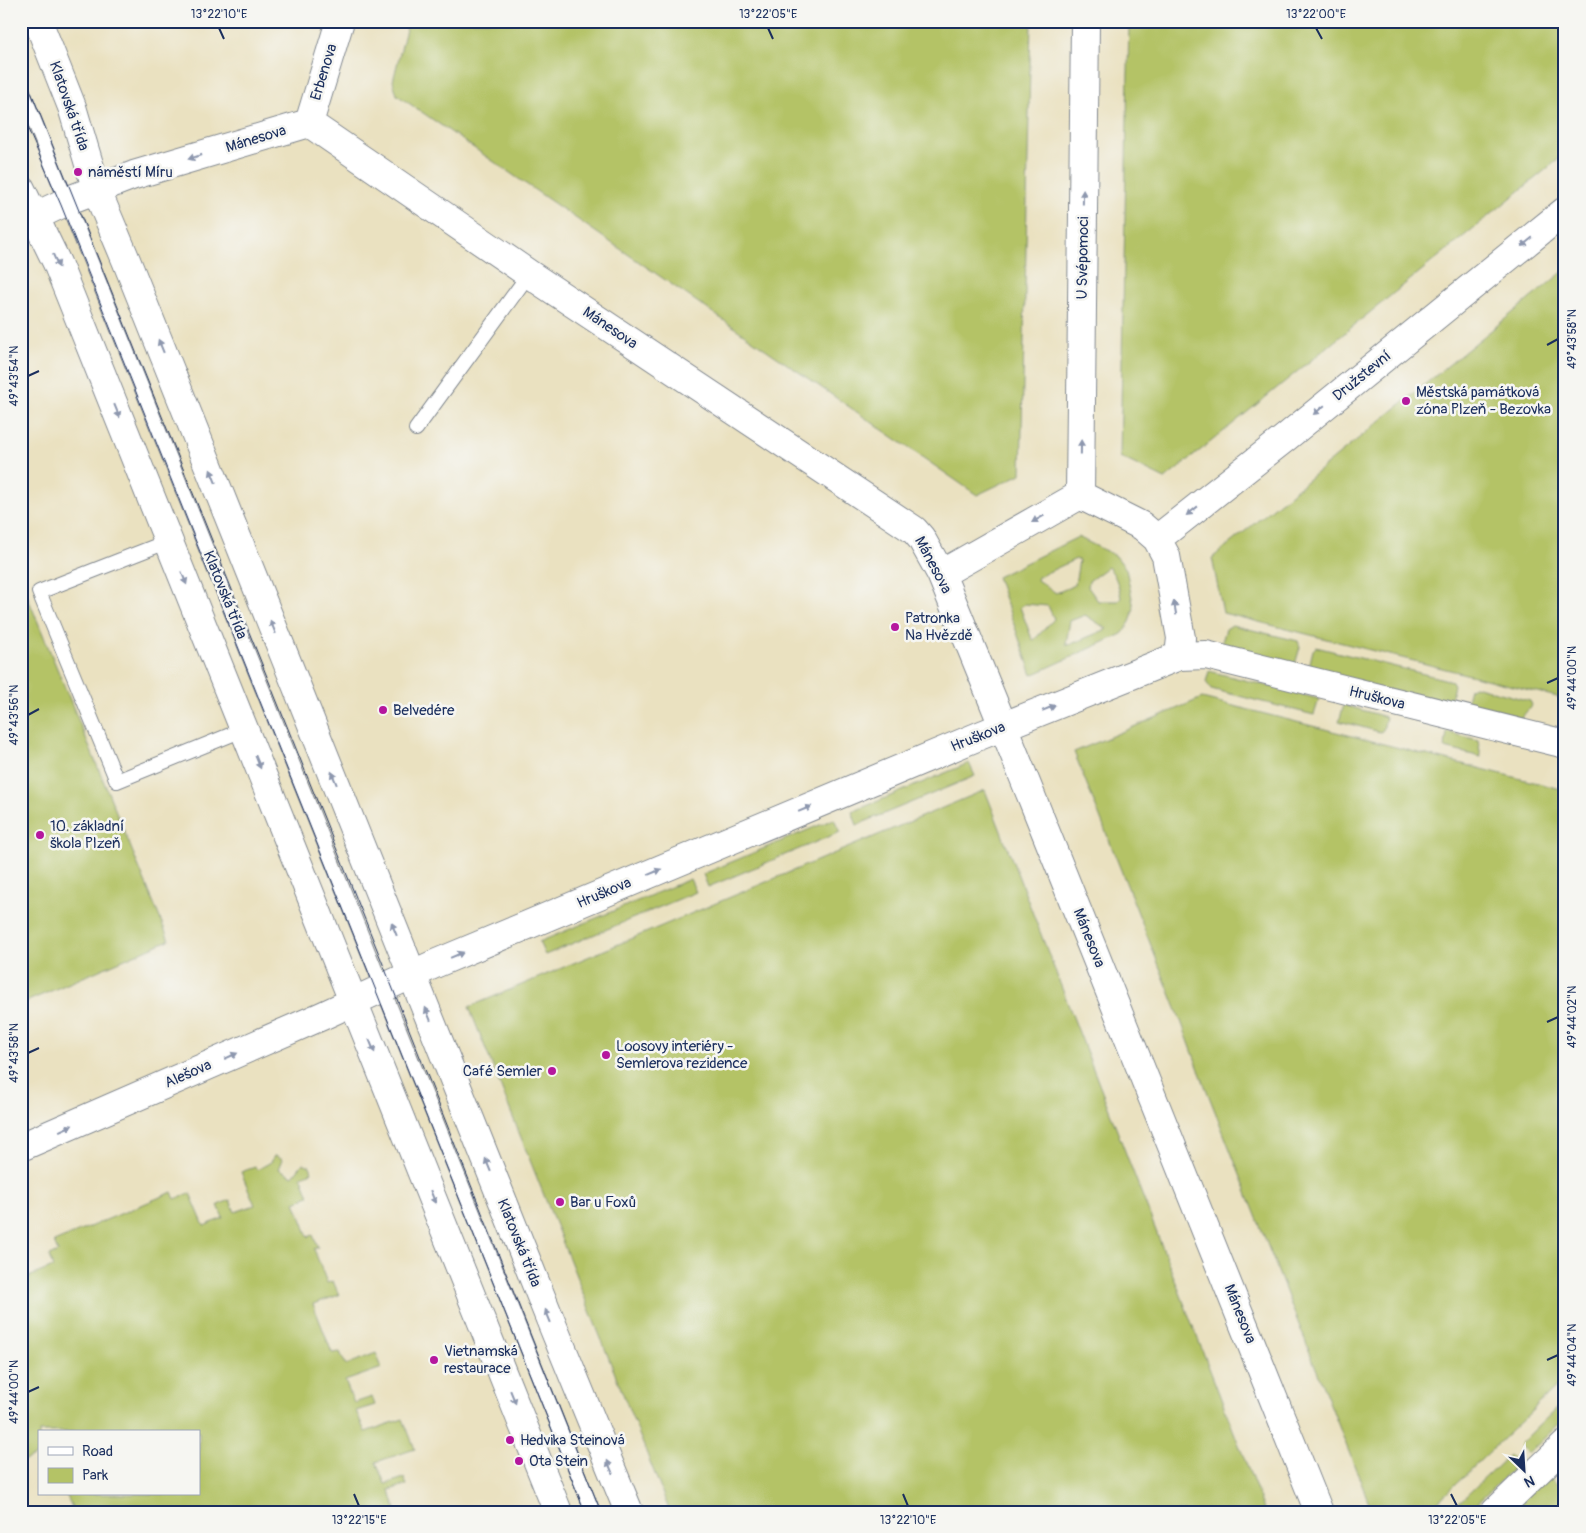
<svg xmlns="http://www.w3.org/2000/svg" width="1586" height="1533" font-family="Pangolin,sans-serif">
	<style>
		.green { fill: #b4c366; stroke: #687962; fill-rule: evenodd }
		.lines { fill: none; stroke-linecap: round; stroke-linejoin: round }
		.service-casing { stroke: #82888f; stroke-width: 16 }
		.minor-casing { stroke: #82888f; stroke-width: 30 }
		.primary-casing { stroke: #82888f; stroke-width: 30 }
		.service { stroke: #fff; stroke-width: 14 }
		.minor { stroke: #fff; stroke-width: 28 }
		.primary { stroke: #fff; stroke-width: 28 }
		.tram { stroke: #1b2f5e; stroke-width: 1 }
		.oneway { fill: #8d97ae }
		.ticks { fill: none; stroke: #1b2f5e; stroke-width: 2 }
		.poi-dot { fill: #b5179e; stroke: #f6f6f2; stroke-width: 2 }
		.labels { text-anchor: middle; dominant-baseline: central; stroke-width: 5; stroke-linejoin: round; paint-order: stroke }
		.street-label { font-size: 15px; fill: #1b2f5e; stroke: #f6f6f2 }
		.poi-label { font-size: 15px; fill: #1b2f5e; stroke: #f6f6f2; text-anchor: start }
		.neatline { fill: none; stroke: #1b2f5e; stroke-width: 2 }
		.ticks-label { font-size: 12px; text-anchor: middle; fill: #1b2f5e }
	</style>
	<rect width="100%" height="100%" fill="#f6f6f2"/>
	<filter id="ink" filterUnits="userSpaceOnUse"><feTurbulence type="fractalNoise" baseFrequency=".02" numOctaves="2"/><feDisplacementMap in="SourceGraphic" scale="10" xChannelSelector="R" yChannelSelector="G"/><feConvolveMatrix kernelMatrix="1 2 1 2 8 2 1 2 1" color-interpolation-filters="sRGB"/></filter>
	<filter id="wash" filterUnits="userSpaceOnUse"><feTurbulence type="fractalNoise" baseFrequency=".0096" numOctaves="4" result="noise"/><feDisplacementMap in="SourceGraphic" scale="20" xChannelSelector="R" yChannelSelector="G"/><feGaussianBlur stdDeviation="1.12" result="paint"/><feColorMatrix in="noise" values="0 0 0 0 0 0 0 0 0 0 0 0 0 0 0 0 0 1.4 0 .05"/><feComposite in="paint" operator="in"/></filter>
	<g filter="url(#wash)">
		<rect width="100%" height="100%" fill="#eae1c0"/>
		<path class="green" d="M408,21H1031L1021,474L977,495L397,95L393,81Z
			M1129,21H1565V154L1165,479L1120,457Z
			M1565,270V699L1223,613L1212,558Z
			M1078,537L1116,556L1126,569L1134,608L1130,622L1122,634L1032,675L997,577ZM1076,559L1079,560L1075,585L1056,593L1037,580L1038,577ZM1108,567C1116,575 1119,587 1121,598L1118,601H1098L1088,587L1089,581ZM1025,604L1048,606L1054,619L1034,640L1032,639L1020,607ZM1085,615L1107,629L1069,645L1066,644L1070,621Z
			M21,581L169,940L21,1004Z
			M1232,625L1298,641L1300,647L1294,668L1220,648L1226,629Z
			M1316,647L1452,681L1454,685L1449,707L1308,671L1313,650Z
			M1209,671L1319,699L1314,715L1211,689L1206,682Z
			M1474,686L1530,701L1532,705L1516,724L1464,711L1470,688Z
			M1202,698L1565,790V1379L1430,1509L1371,1508L1205,1086L1181,1021L1074,752Z
			M1344,705L1386,717L1383,730L1380,732L1339,721Z
			M1447,732L1478,740L1481,757L1445,748Z
			M969,763L975,776L857,825L852,812Z
			M985,790L1265,1512H670L469,1007Z
			M834,819L840,832L708,887L703,874Z
			M690,879L696,892L545,955L539,942Z
			M275,1155L283,1159L279,1169L293,1176L303,1163L310,1166L312,1172L301,1176L309,1196L295,1202L308,1237L313,1235L318,1247L314,1249L327,1283L333,1281L339,1295L313,1304L332,1353L340,1352L346,1365L376,1353L382,1368L345,1381L354,1403L372,1397L375,1405L356,1411L365,1432L403,1419L415,1449L376,1462L385,1484L404,1478L407,1485L389,1490L397,1512H74L66,1494H199V1432H39V1455L21,1462V1434L25,1432L21,1423V1280L53,1267L49,1256L58,1252L54,1242L172,1192L175,1199L190,1193L204,1226L223,1218L218,1205L230,1200L235,1212L255,1205L241,1172L255,1167L257,1170L271,1162Z
			M1561,1404L1565,1408V1418L1528,1454L1519,1445Z
			M1509,1455L1518,1464L1468,1512H1449Z
			M1548,1475L1565,1492V1499L1551,1512H1508Z"/>
	</g>
	<g filter="url(#ink)">
		<g class="lines">
			<defs>
				<path id="service" d="M21,88L593,1512
					M416,429L529,274
					M169,541L39,592L117,781L245,729"/>
				<path id="minor" d="M309,123L529,274L914,530L921,538L941,574L993,701L1319,1512
					M309,123L340,21
					M21,223L74,198L134,175L309,123
					M1080,495L1085,21
					M1080,495L1142,526L1157,539L1166,556L1181,638L1179,656
					M1157,539L1284,439L1565,211
					M941,574L1080,495
					M21,1147L322,1016L437,963L979,736L1179,656L1206,655L1565,744
					M1495,1512L1565,1445"/>
				<path id="primary" d="M38,21L72,107L97,191L126,260L552,1324L629,1512
					M21,189L57,263L558,1512"/>
			</defs>
			<use href="#service" class="service-casing"/>
			<use href="#minor" class="minor-casing"/>
			<use href="#primary" class="primary-casing"/>
			<use href="#service" class="service"/>
			<use href="#minor" class="minor"/>
			<use href="#primary" class="primary"/>
			<path class="tram" d="M21,67L391,984L601,1512
				M21,113L61,205L585,1512"/>
		</g>
		<defs><path id="oneway-solid" d="M-6-.8H1V-3.2L6.5 0L1 3.2V.8H-6Z" transform="scale(1.25)"/></defs>
		<g class="oneway">
			<use href="#oneway-solid" transform="translate(195 157) rotate(163)"/>
			<use href="#oneway-solid" transform="translate(1083 197) rotate(-89)"/>
			<use href="#oneway-solid" transform="translate(1527 242) rotate(141)"/>
			<use href="#oneway-solid" transform="translate(56 261) rotate(66)"/>
			<use href="#oneway-solid" transform="translate(161 346) rotate(-112)"/>
			<use href="#oneway-solid" transform="translate(1319 410) rotate(141)"/>
			<use href="#oneway-solid" transform="translate(117 411) rotate(68)"/>
			<use href="#oneway-solid" transform="translate(1081 447) rotate(-89)"/>
			<use href="#oneway-solid" transform="translate(213 476) rotate(-112)"/>
			<use href="#oneway-solid" transform="translate(1192 511) rotate(142)"/>
			<use href="#oneway-solid" transform="translate(1038 519) rotate(151)"/>
			<use href="#oneway-solid" transform="translate(184 578) rotate(68)"/>
			<use href="#oneway-solid" transform="translate(1175 608) rotate(-100)"/>
			<use href="#oneway-solid" transform="translate(273 627) rotate(-112)"/>
			<use href="#oneway-solid" transform="translate(1049 708) rotate(-22)"/>
			<use href="#oneway-solid" transform="translate(258 762) rotate(68)"/>
			<use href="#oneway-solid" transform="translate(334 778) rotate(-112)"/>
			<use href="#oneway-solid" transform="translate(805 809) rotate(-23)"/>
			<use href="#oneway-solid" transform="translate(655 872) rotate(-23)"/>
			<use href="#oneway-solid" transform="translate(394 929) rotate(-112)"/>
			<use href="#oneway-solid" transform="translate(457 955) rotate(-23)"/>
			<use href="#oneway-solid" transform="translate(428 1014) rotate(-112)"/>
			<use href="#oneway-solid" transform="translate(372 1046) rotate(68)"/>
			<use href="#oneway-solid" transform="translate(231 1056) rotate(-24)"/>
			<use href="#oneway-solid" transform="translate(66 1128) rotate(-24)"/>
			<use href="#oneway-solid" transform="translate(488 1165) rotate(-112)"/>
			<use href="#oneway-solid" transform="translate(433 1197) rotate(68)"/>
			<use href="#oneway-solid" transform="translate(548 1316) rotate(-112)"/>
			<use href="#oneway-solid" transform="translate(513 1397) rotate(68)"/>
			<use href="#oneway-solid" transform="translate(610 1467) rotate(-112)"/>
		</g>
	</g>
	<path class="ticks" d="M219,28L224,39M768,28L773,39M1316,28L1322,39M1547,345L1558,339M28,376L39,371M1547,683L1558,678M28,715L39,709M1547,1022L1558,1017M28,1053L39,1048M1547,1360L1558,1355M28,1392L39,1387M354,1494L359,1506M903,1494L908,1506M1451,1494L1457,1506"/>
	<g class="poi-dot">
		<circle cx="78" cy="172" r="5"/>
		<circle cx="1406" cy="401" r="5"/>
		<circle cx="895" cy="627" r="5"/>
		<circle cx="383" cy="710" r="5"/>
		<circle cx="40" cy="835" r="5"/>
		<circle cx="606" cy="1055" r="5"/>
		<circle cx="552" cy="1071" r="5"/>
		<circle cx="560" cy="1202" r="5"/>
		<circle cx="434" cy="1360" r="5"/>
		<circle cx="510" cy="1440" r="5"/>
		<circle cx="519" cy="1461" r="5"/>
	</g>
	<g class="labels">
		<g class="street-label">
			<text transform="translate(324 72) rotate(-73)">Erbenova</text>
			<text transform="translate(69 106) rotate(71)">Klatovská třída</text>
			<text transform="translate(256 139) rotate(-17)">Mánesova</text>
			<text transform="translate(1083 258) rotate(-89)">U Svépomoci</text>
			<text transform="translate(610 328) rotate(34)">Mánesova</text>
			<text transform="translate(1362 376) rotate(-39)">Družstevní</text>
			<text transform="translate(933 565) rotate(62)">Mánesova</text>
			<text transform="translate(225 595) rotate(68)">Klatovská třída</text>
			<text transform="translate(1377 698) rotate(14)">Hruškova</text>
			<text transform="translate(978 737) rotate(-22)">Hruškova</text>
			<text transform="translate(604 893) rotate(-23)">Hruškova</text>
			<text transform="translate(1089 938) rotate(68)">Mánesova</text>
			<text transform="translate(188 1074) rotate(-24)">Alešova</text>
			<text transform="translate(519 1243) rotate(68)">Klatovská třída</text>
			<text transform="translate(1240 1314) rotate(68)">Mánesova</text>
		</g>
		<g class="poi-label">
			<text x="88" y="172">náměstí Míru</text>
			<text x="1416" y="392">Městská památková<tspan x="1416" dy="17">zóna Plzeň - Bezovka</tspan></text>
			<text x="905" y="618">Patronka<tspan x="905" dy="17">Na Hvězdě</tspan></text>
			<text x="393" y="710">Belvedére</text>
			<text x="50" y="826">10. základní<tspan x="50" dy="17">škola Plzeň</tspan></text>
			<text x="616" y="1046">Loosovy interiéry -<tspan x="616" dy="17">Semlerova rezidence</tspan></text>
			<text x="542" y="1071" text-anchor="end">Café Semler</text>
			<text x="570" y="1202">Bar u Foxů</text>
			<text x="444" y="1351">Vietnamská<tspan x="444" dy="17">restaurace</tspan></text>
			<text x="520" y="1440">Hedvika Steinová</text>
			<text x="529" y="1461">Ota Stein</text>
		</g>
	</g>
	<rect width="1586" height="1533" fill="none" stroke="#f6f6f2" stroke-width="55"/>
	<rect x="38" y="1430" width="162" height="65" fill="#f6f6f2" stroke="#9ea6b7"/>
	<rect x="48" y="1447" width="25" height="8" fill="#ffffff" stroke="#9ea6b7"/>
	<text x="82" y="1456" font-size="15" fill="#1b2f5e">Road</text>
	<rect x="48" y="1468" width="25" height="15" fill="#b4c366" stroke="#9ea6b7"/>
	<text x="82" y="1480" font-size="15" fill="#1b2f5e">Park</text>
	<g transform="translate(1524 1470) rotate(155)" stroke="#f6f6f2" stroke-width="4" paint-order="stroke">
	<path d="M0-4L9 19L0 12L-9 19Z" fill="#1b2f5e"/>
	<text y="-8" font-size="14" font-weight="bold" text-anchor="middle" fill="#1b2f5e">N</text>
	</g>
	<rect x="28" y="28" width="1530" height="1478" class="neatline"/>
	<g class="ticks-label">
		<text x="219" y="18">13°22'10"E</text>
		<text x="768" y="18">13°22'05"E</text>
		<text x="1316" y="18">13°22'00"E</text>
		<text transform="translate(1572 339) rotate(-90)" y="4">49°43'58"N</text>
		<text transform="translate(14 376) rotate(-90)" y="4">49°43'54"N</text>
		<text transform="translate(1572 678) rotate(-90)" y="4">49°44'00"N</text>
		<text transform="translate(14 715) rotate(-90)" y="4">49°43'56"N</text>
		<text transform="translate(1572 1017) rotate(-90)" y="4">49°44'02"N</text>
		<text transform="translate(14 1053) rotate(-90)" y="4">49°43'58"N</text>
		<text transform="translate(1572 1355) rotate(-90)" y="4">49°44'04"N</text>
		<text transform="translate(14 1392) rotate(-90)" y="4">49°44'00"N</text>
		<text x="359" y="1524">13°22'15"E</text>
		<text x="908" y="1524">13°22'10"E</text>
		<text x="1457" y="1524">13°22'05"E</text>
	</g>
</svg>
